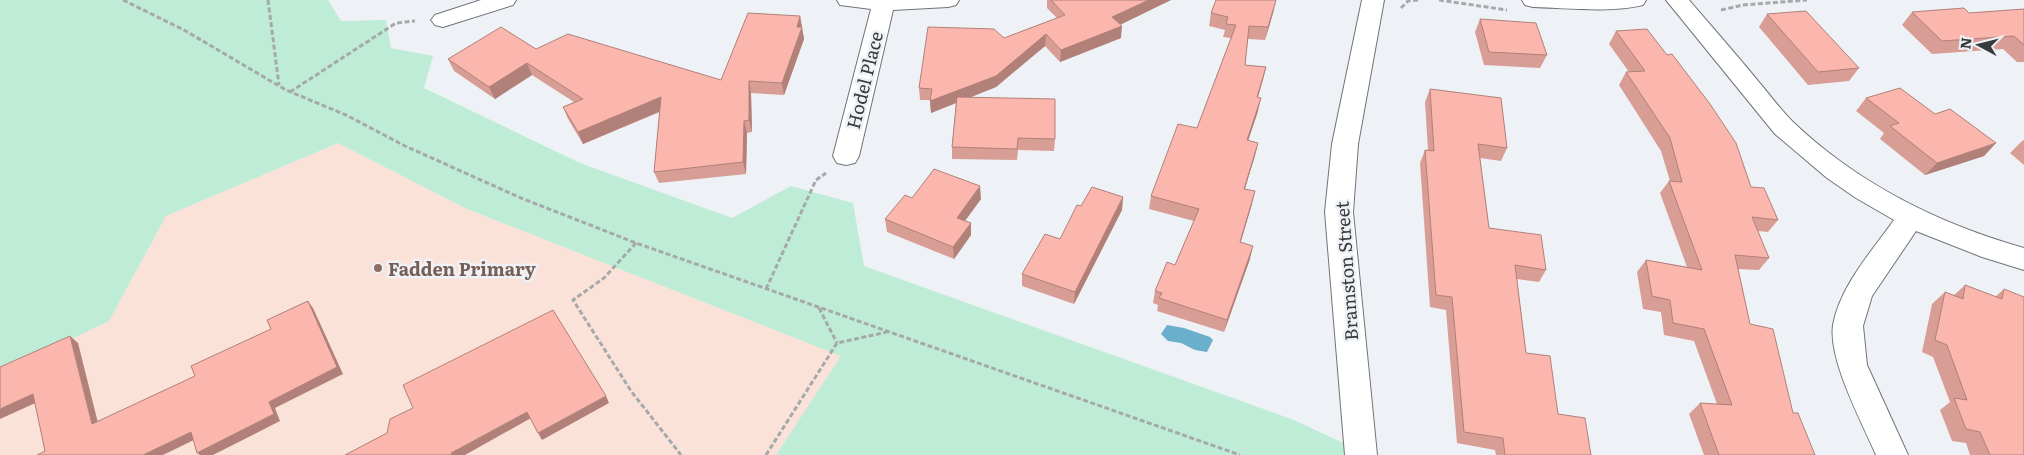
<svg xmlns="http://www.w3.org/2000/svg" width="2024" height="455" font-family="Literata,serif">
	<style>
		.education { fill: #fbe2d9 }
		.green { fill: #bfecd6 }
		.water { fill: #6aafcb }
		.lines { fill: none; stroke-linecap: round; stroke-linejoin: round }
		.minor-casing { stroke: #707376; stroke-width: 2 }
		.path { stroke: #a6a9ac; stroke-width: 3; stroke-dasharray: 5 2.5; stroke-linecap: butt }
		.minor { fill: #fff; fill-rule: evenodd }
		.wall { fill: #d89d95 }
		.shaded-wall { fill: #b08079 }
		.building { fill: #fbb7ad; stroke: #b08079 }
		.education-dot { fill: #8d6e63; stroke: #eef2f6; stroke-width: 2 }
		.labels { text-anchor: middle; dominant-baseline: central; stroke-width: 5; stroke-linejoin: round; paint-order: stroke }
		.street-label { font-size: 18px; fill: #383a3b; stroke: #eef2f6 }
		.education-label { font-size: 18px; font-weight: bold; fill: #785e54; stroke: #eef2f6; text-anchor: start }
	</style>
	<rect width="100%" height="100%" fill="#eef2f6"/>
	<path class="education" d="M338,143L467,209L842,356L776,455H0V373L109,321L166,216Z"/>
	<path class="green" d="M0,0H328L341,21L386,20L391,48L433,56L424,88L580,163L732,218L791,186L853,203L864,266L1294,420L1369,455H776L841,356L467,209L338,143L166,216L109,321L0,373Z"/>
	<path class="water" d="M1167,325L1184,328L1210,337L1213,340L1207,352L1195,350L1181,343L1168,341L1161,334Z"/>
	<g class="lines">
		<defs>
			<path id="minor" d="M481,0H516L513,5L443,27L435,25L431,20L435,15Z
				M837,0H959L956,5L948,7L893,10L859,156L855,163L846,165L837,163L833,156L871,9L840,5Z
				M1362,0H1384L1358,144L1353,212L1377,455H1345L1325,212L1332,144Z
				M1522,0H1646L1643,5C1610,13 1567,8 1533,7L1525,5Z
				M1666,0H1689C1712,27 1736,54 1758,81C1770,95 1780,109 1793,122C1857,183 1939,224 2024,248V270L1982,257L1916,231L1872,296L1863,326L1867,365L1908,455H1876C1862,422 1828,360 1833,325C1840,286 1872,251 1894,220L1856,198L1827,178L1775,134Z"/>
		</defs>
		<use href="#minor" class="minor-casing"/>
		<path class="path" d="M123,0L184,30L286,90L346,115L405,146L521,198L636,243L1240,455
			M268,0L279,85
			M1439,0L1507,10
			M1401,8L1408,1L1419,0
			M1721,10L1743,5L1807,0
			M290,92L396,23L415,21
			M636,243L604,278L573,300L631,391L681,455
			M766,289L816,180L826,173
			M819,308L837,343
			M766,455L837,343L887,332"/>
		<use href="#minor" class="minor"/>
	</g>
	<path class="wall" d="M1047,0H1171L1120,25L1121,38L1060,62L1045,46L996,87L971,97L1055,139L1054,151L1018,150L1017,160L952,159V147L956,103L931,113L930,100H920L919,88L1004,38L1057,18L1047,8Z
		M2024,9V62H2017L2003,49L1932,54L1902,25L1912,12L1969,13Z
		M1274,10L1265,40L1248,39L1245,65L1266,67L1258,97V111L1248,141L1258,143L1245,189L1252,204L1240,242L1250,259L1224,332L1157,311L1158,305L1153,303L1155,291L1175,265L1194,221L1149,209L1151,196L1197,128L1231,38L1223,37L1225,30L1209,26L1211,13Z
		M1767,14L1859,68L1849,81L1808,85L1759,27Z
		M800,16L804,39L784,95L751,93L752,132L747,133L746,174L659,183L654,172L660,112L583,144L568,119L563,107L574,102L532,75L495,99L454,71L448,59L536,49L721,80Z
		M1480,19L1547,55L1540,68L1484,65L1475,32Z
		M1616,31L1778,220L1768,232L1758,231L1769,258L1759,270L1738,269L1750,324L1793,413L1815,455H1704L1689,414L1700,403L1717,404L1694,341L1664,335L1661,312L1643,309L1637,272L1646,260L1687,267L1660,193L1669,181H1670L1661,151L1619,85L1626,72H1629L1609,44Z
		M1430,89L1507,148L1501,161L1480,158L1489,228L1546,270L1539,282L1517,279L1526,353L1558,414L1591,455H1496L1495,450L1457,443L1446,310L1430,307L1420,163L1425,150H1428L1425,102Z
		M1866,98L1935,114L1996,143L1984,156L1925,175L1880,139L1884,133L1856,111Z
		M2024,140V165L2010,153L2022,141Z
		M1123,197L1122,210L1074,304L1022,286V274L1060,239L1081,206Z
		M912,198L981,199L965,221L971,223V235L954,259L887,232L885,219Z
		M1965,285L1995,297L2004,289L2024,455H1970L1966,443L1952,441L1940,410L1950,402L1933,357L1922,352L1932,304L1945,292L1954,295Z"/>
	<path class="shaded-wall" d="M1149,0H1171L1111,29L1112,17Z
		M1277,0L1265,40L1268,27Z
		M800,16L804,39L784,95L782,83L797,27Z
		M1122,26L1121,38L1060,62L1061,50Z
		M1046,34L1045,46L996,87L931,113L930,101Z
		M527,63L532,75L495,99L489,87Z
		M1266,67L1263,80L1254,110L1257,97Z
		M749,81L751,93L752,132L749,120Z
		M661,97L665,109L583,144L578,132Z
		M1261,98L1258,111L1244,153L1247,140Z
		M744,121L747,133L746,174L743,162Z
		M1258,143L1255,156L1241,201L1244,189Z
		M1996,143L1984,156L1925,175L1937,163Z
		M980,186L981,199L958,230L957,218Z
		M1255,191L1252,204L1237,255L1240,242Z
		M1123,197L1122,210L1074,304L1075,292Z
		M971,223V235L954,259L953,247Z
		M1253,246L1250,259L1224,332L1227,320Z
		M308,301L313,308L343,374L275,408L280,421L213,455H200L197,453Z
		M70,336L78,343L100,431L92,424Z
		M33,394L42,400L0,419V409Z
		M606,396L609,403L542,440L538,433Z
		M527,412L531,418L465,455H452L451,453Z
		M191,432L198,438L163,455H143Z"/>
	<path class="building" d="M1051,0H1149L1112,17L1122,26L1061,50L1046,34L996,76L930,101L932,89L919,88L928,27L994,29L1004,38L1065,15Z
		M1216,0H1276L1268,27L1249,26L1245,65L1266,67L1257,97L1261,98L1247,140L1258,143L1244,189L1255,191L1240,242L1253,246L1227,320L1159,298L1162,293L1155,291L1167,262L1175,265L1199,209L1151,196L1178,124L1197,128L1236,25L1226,24L1228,17L1211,13Z
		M1964,8L1969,13L2024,9V45L2014,36L1942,41L1912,12Z
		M1806,11L1859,68L1818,72L1767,14Z
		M748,13L800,16L797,27H802L782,83L749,81V120L744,121L743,162L654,172L661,97L578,132L563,107L583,99L527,63L489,87L448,59L501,27L536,49L568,34L721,80Z
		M1480,19L1536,23L1547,55L1489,52Z
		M1647,29L1667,55L1672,54L1710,104L1736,143L1751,187L1764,188L1778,220L1752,217L1769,258L1735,255L1750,324L1773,329L1793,413H1798L1815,455H1719L1700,403L1732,405L1704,329L1673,323L1670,300L1652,296L1646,260L1702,270L1669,181L1682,182L1670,138L1626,72L1645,71L1616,31Z
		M1900,88L1935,114L1950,109L1996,143L1937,163L1890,126L1899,123L1866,98Z
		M1430,89L1501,98L1507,148L1478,144L1489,228L1541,235L1546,270L1515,265L1526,353L1550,356L1558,414L1585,418L1591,455H1505L1503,438L1464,432L1452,297L1436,295L1425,150L1434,151Z
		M957,97L1055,99V139L1018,138L1017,149L952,147Z
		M934,169L980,186L957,218L971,223L953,247L885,219L905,195L912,198Z
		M1092,187L1123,197L1075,292L1022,274L1045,234L1060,239L1077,205L1081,206Z
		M1965,285L2002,299L2004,289L2024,297V455H1990L1980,432L1966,429L1954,398L1967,400L1947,345L1935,340L1945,292L1963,299Z
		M308,301L337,367L269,402L274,414L197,453L191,432L143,455H37L45,451L33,394L0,409V367L70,336L92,424L195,376L191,366L271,329L267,320Z
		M553,310L606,396L538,433L527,412L451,453L452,455H345L387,433L390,419L413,408L403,385Z"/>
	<circle class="education-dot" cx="378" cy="268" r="5"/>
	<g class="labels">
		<g class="street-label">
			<text transform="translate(864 80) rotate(-76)">Hodel Place</text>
			<text transform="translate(1346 271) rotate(-94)">Bramston Street</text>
		</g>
		<g class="education-label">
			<text x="388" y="268">Fadden Primary</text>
		</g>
	</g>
	<g transform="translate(1979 45) rotate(277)" stroke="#eef2f6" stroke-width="4" paint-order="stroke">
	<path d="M0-4L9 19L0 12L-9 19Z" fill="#383a3b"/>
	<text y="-8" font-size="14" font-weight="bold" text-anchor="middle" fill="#383a3b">N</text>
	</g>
</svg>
